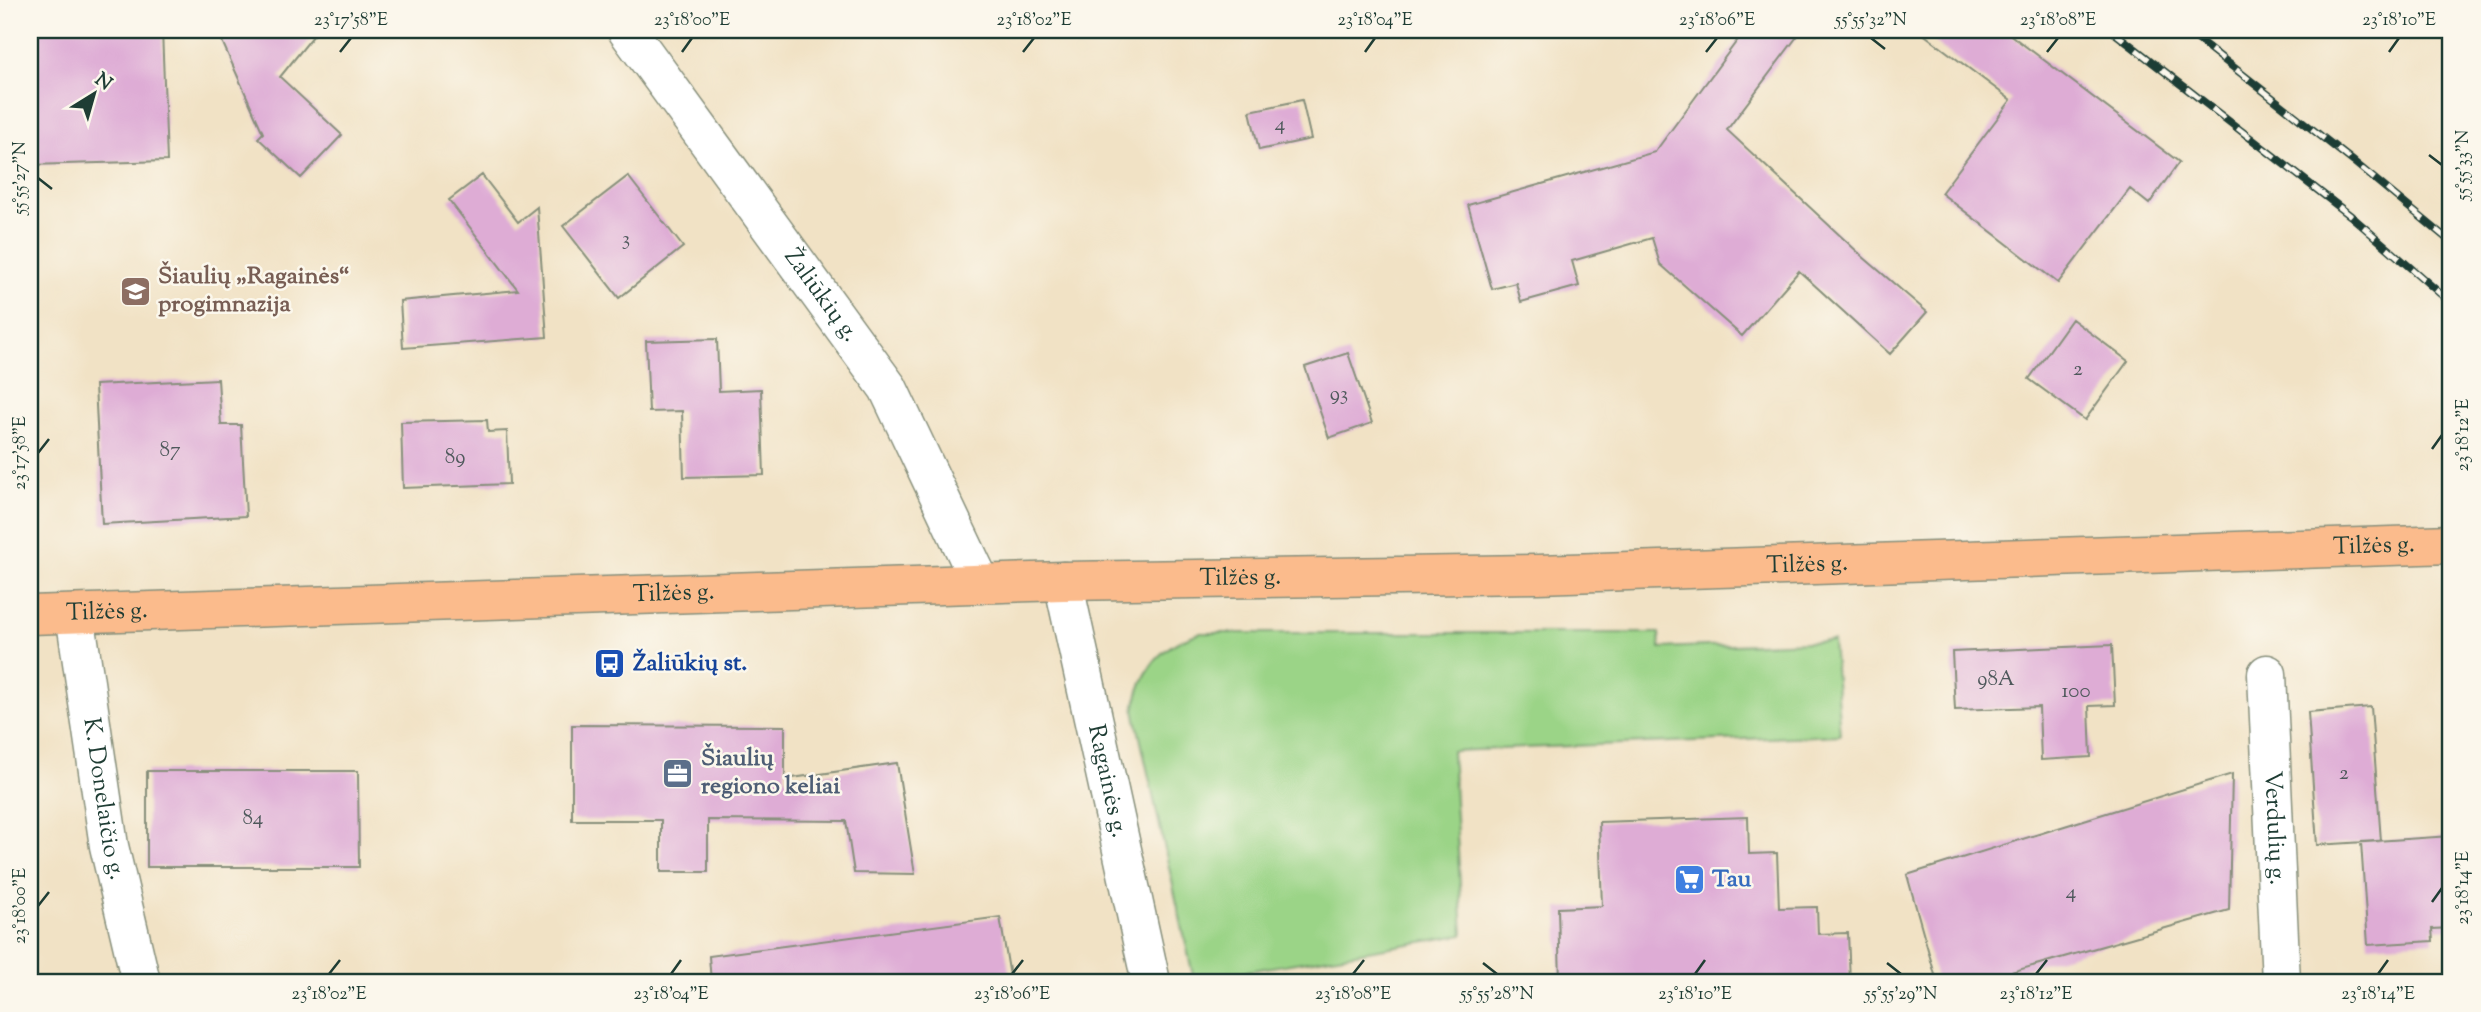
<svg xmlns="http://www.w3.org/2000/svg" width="2481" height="1012" font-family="'Sorts Mill Goudy',serif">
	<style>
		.green { fill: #9bd487; stroke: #5d885e; stroke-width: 2 }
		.building { fill: #deacd5 }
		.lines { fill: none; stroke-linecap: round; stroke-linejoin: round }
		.minor-casing { stroke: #88907c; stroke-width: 41 }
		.trunk-casing { stroke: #88907c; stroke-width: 41 }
		.minor { stroke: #fff; stroke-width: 38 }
		.trunk { stroke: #fbbb8c; stroke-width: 38 }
		.rail-casing { stroke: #1f3d34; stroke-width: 8 }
		.rail { stroke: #fbf7ec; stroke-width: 5; stroke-dasharray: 16; stroke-linecap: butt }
		.ticks { fill: none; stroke: #1f3d34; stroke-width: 2.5 }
		.labels { text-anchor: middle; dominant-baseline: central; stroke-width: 5; stroke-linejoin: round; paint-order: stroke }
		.number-label { font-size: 21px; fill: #4f595c }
		.education-label { font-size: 24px; font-weight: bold; fill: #785e54; stroke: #fbf7ec; text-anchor: start }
		.street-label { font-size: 24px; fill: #1f3d34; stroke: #fbf7ec }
		.transit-label { font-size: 24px; font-weight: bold; fill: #164399; stroke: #fbf7ec; text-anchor: start }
		.service-label { font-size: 24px; font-weight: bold; fill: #4e5e75; stroke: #fbf7ec; text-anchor: start }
		.shop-label { font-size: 24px; font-weight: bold; fill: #366cbe; stroke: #fbf7ec; text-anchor: start }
		.neatline { fill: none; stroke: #1f3d34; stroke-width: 2.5 }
		.ticks-label { font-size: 18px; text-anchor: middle; fill: #1f3d34 }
	</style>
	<rect width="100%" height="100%" fill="#fbf7ec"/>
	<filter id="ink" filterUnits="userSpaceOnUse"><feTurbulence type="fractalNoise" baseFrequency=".0143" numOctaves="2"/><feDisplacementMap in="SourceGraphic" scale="14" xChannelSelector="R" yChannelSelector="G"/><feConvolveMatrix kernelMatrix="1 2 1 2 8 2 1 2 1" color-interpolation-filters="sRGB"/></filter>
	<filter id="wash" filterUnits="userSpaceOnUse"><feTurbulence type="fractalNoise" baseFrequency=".00686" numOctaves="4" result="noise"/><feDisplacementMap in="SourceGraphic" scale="28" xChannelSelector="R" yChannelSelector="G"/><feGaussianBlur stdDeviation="1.57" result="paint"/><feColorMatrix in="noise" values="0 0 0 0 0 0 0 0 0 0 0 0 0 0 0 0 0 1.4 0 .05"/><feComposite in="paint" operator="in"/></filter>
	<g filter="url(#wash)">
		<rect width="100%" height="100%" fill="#f1e2c5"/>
		<path class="green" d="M1200,633H1659L1660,648L1833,641L1840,735L1452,751L1463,935L1194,980L1134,710C1142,670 1159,645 1200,633Z"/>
		<g id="blocks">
			<path class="building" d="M30,30H162L167,161L30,165Z
				M217,30H318L280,77L342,135L301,178L258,138L263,133Z
				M1745,30H1802L1727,130L1862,256L1927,312L1890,354L1799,271L1742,336L1660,264L1652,238L1572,261L1579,286L1521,302L1516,283L1492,289L1468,205L1655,152Z
				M1918,30H2004L2179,162L2149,204L2130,189L2058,283L1941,193L2011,100Z
				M1302,100L1311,139L1259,150L1250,111Z
				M482,175L518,222L537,207L547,337L403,348L400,301L518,290L449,200Z
				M628,176L683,247L619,298L563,226Z
				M2072,319L2128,361L2085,420L2029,379Z
				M717,339L719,391L761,389L764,475L684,477L682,411L649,412L646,341Z
				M1348,353L1372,423L1329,438L1305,367Z
				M218,379L221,425H241L246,516L102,524L95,385Z
				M487,420L488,432L507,431L509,484L403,488L401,422Z
				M2112,645L2115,705L2089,706L2091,757L2041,760L2039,707L1955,710L1952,652Z
				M2371,707L2381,841L2317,845L2308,712Z
				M572,725L785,726V779L897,763L915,874L854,873L846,821L708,820V872H661V820H572Z
				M147,771H358L359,867H147Z
				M2232,774L2229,910L1976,982H1937L1907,875Z
				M1748,817L1749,854L1777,853L1779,908L1817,907L1818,934L1848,933L1850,982H1560L1558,908L1602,906L1599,822Z
				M2451,836V928L2432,929L2433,941L2368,945L2361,842Z
				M1000,917L1011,982H711L709,956Z"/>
		</g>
	</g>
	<g filter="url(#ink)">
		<use href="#blocks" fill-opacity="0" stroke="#88907c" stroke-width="2"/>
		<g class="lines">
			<defs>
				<g id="minor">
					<path id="s1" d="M627,30L888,388L981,584"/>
					<path id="s2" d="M1063,581L1151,982"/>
					<path id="s3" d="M75,614L109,846L141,982"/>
					<path id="s4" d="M2267,674L2281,982"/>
				</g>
				<g id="trunk">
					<path id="s5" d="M30,615L1063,581L1538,574L2451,544"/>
				</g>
			</defs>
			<use href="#minor" class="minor-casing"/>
			<use href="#trunk" class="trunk-casing"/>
			<use href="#minor" class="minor"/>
			<use href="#trunk" class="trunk"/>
			<defs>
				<path id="rail" d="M2111,30L2351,216L2451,303
					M2186,30L2354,162L2451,242"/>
			</defs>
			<use href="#rail" class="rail-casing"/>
			<use href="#rail" class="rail"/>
		</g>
	</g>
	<path class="ticks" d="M1871,38L1885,49M340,52L351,38M682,52L692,38M1023,52L1034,38M1365,52L1375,38M1706,52L1717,38M2047,52L2058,38M2389,52L2399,38M2429,155L2442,165M38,178L52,189M2432,449L2442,435M38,453L49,439M2432,902L2442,888M38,906L49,892M1483,963L1497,974M1887,963L1901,974M329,974L340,960M671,974L681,960M1012,974L1023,960M1353,974L1364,960M1695,974L1705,960M2036,974L2047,960M2378,974L2388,960"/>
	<defs>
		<symbol id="school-square" viewBox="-11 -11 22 22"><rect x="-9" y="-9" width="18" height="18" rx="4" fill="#8d6e63" stroke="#fbf7ec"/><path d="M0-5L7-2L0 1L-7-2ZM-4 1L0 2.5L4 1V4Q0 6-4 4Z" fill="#fff"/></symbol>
		<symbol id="bus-square" viewBox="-11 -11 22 22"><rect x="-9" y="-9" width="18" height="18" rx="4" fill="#1a4fb4" stroke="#fbf7ec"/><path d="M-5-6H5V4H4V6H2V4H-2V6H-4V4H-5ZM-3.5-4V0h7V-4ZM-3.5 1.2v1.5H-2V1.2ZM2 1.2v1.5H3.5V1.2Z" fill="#fff"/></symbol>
		<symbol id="office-square" viewBox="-11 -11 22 22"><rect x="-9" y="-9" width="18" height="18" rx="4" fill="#5c6f8a" stroke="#fbf7ec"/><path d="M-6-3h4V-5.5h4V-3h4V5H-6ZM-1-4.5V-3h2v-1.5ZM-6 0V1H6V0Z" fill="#fff"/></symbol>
		<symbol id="supermarket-square" viewBox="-11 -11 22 22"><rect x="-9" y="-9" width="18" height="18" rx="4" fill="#3f7fe0" stroke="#fbf7ec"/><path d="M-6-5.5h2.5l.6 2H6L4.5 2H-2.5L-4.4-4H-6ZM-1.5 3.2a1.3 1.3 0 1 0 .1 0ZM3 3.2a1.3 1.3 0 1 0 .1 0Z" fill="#fff"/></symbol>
	</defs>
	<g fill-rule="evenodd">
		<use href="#school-square" x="118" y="274" width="35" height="35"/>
		<use href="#bus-square" x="592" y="646" width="35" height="35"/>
		<use href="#office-square" x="660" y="756" width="35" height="35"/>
		<use href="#supermarket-square" x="1672" y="862" width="35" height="35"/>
	</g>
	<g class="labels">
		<g class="number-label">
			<text x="1280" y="125">4</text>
			<text x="626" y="240">3</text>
			<text x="2078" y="370">2</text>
			<text x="1339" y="395">93</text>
			<text x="170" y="451">87</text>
			<text x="455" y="458">89</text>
			<text x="1996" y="680">98A</text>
			<text x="2076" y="692">100</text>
			<text x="2344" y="774">2</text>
			<text x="253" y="819">84</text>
			<text x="2071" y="893">4</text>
		</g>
		<g class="education-label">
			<text x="158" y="277">Šiaulių „Ragainės“<tspan x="158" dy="28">progimnazija</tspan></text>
		</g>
		<g class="street-label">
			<text stroke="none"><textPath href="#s1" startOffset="329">Žaliūkių g.</textPath></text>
			<text stroke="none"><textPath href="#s5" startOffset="2345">Tilžės g.</textPath></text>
			<text stroke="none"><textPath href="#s5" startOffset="1778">Tilžės g.</textPath></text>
			<text stroke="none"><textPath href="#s5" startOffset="1211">Tilžės g.</textPath></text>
			<text stroke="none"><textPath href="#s5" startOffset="644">Tilžės g.</textPath></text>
			<text stroke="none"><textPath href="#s5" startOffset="77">Tilžės g.</textPath></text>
			<text stroke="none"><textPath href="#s2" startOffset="205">Ragainės g.</textPath></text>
			<text stroke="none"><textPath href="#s3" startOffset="187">K. Donelaičio g.</textPath></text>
			<text stroke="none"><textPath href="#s4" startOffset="154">Verdulių g.</textPath></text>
		</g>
		<g class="transit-label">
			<text x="633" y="664">Žaliūkių st.</text>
		</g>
		<g class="service-label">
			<text x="701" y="759">Šiaulių<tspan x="701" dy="28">regiono keliai</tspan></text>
		</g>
		<g class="shop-label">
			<text x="1712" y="880">Tau</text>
		</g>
	</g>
	<rect width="2481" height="1012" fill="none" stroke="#fbf7ec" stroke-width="77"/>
	<g transform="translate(94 94) rotate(37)" stroke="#fbf7ec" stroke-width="5" paint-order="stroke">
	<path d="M0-5L12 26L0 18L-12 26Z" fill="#1f3d34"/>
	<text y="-10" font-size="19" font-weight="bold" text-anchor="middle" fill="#1f3d34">N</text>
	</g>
	<rect x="38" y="38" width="2404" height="936" class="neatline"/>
	<g class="ticks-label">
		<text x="351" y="25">23°17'58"E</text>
		<text x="692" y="25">23°18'00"E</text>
		<text x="1034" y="25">23°18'02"E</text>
		<text x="1375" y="25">23°18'04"E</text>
		<text x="1717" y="25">23°18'06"E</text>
		<text x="1871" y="25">55°55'32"N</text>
		<text x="2058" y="25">23°18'08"E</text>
		<text x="2399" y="25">23°18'10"E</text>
		<text transform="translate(2462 165) rotate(-90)" y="6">55°55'33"N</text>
		<text transform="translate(19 178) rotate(-90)" y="6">55°55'27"N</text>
		<text transform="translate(2462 435) rotate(-90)" y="6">23°18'12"E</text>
		<text transform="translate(19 453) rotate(-90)" y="6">23°17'58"E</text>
		<text transform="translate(2462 888) rotate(-90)" y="6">23°18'14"E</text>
		<text transform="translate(19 906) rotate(-90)" y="6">23°18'00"E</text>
		<text x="329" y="999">23°18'02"E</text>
		<text x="671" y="999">23°18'04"E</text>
		<text x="1012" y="999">23°18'06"E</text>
		<text x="1353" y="999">23°18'08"E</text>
		<text x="1497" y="999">55°55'28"N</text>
		<text x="1695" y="999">23°18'10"E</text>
		<text x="1901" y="999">55°55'29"N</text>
		<text x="2036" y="999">23°18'12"E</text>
		<text x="2378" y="999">23°18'14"E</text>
	</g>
</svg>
